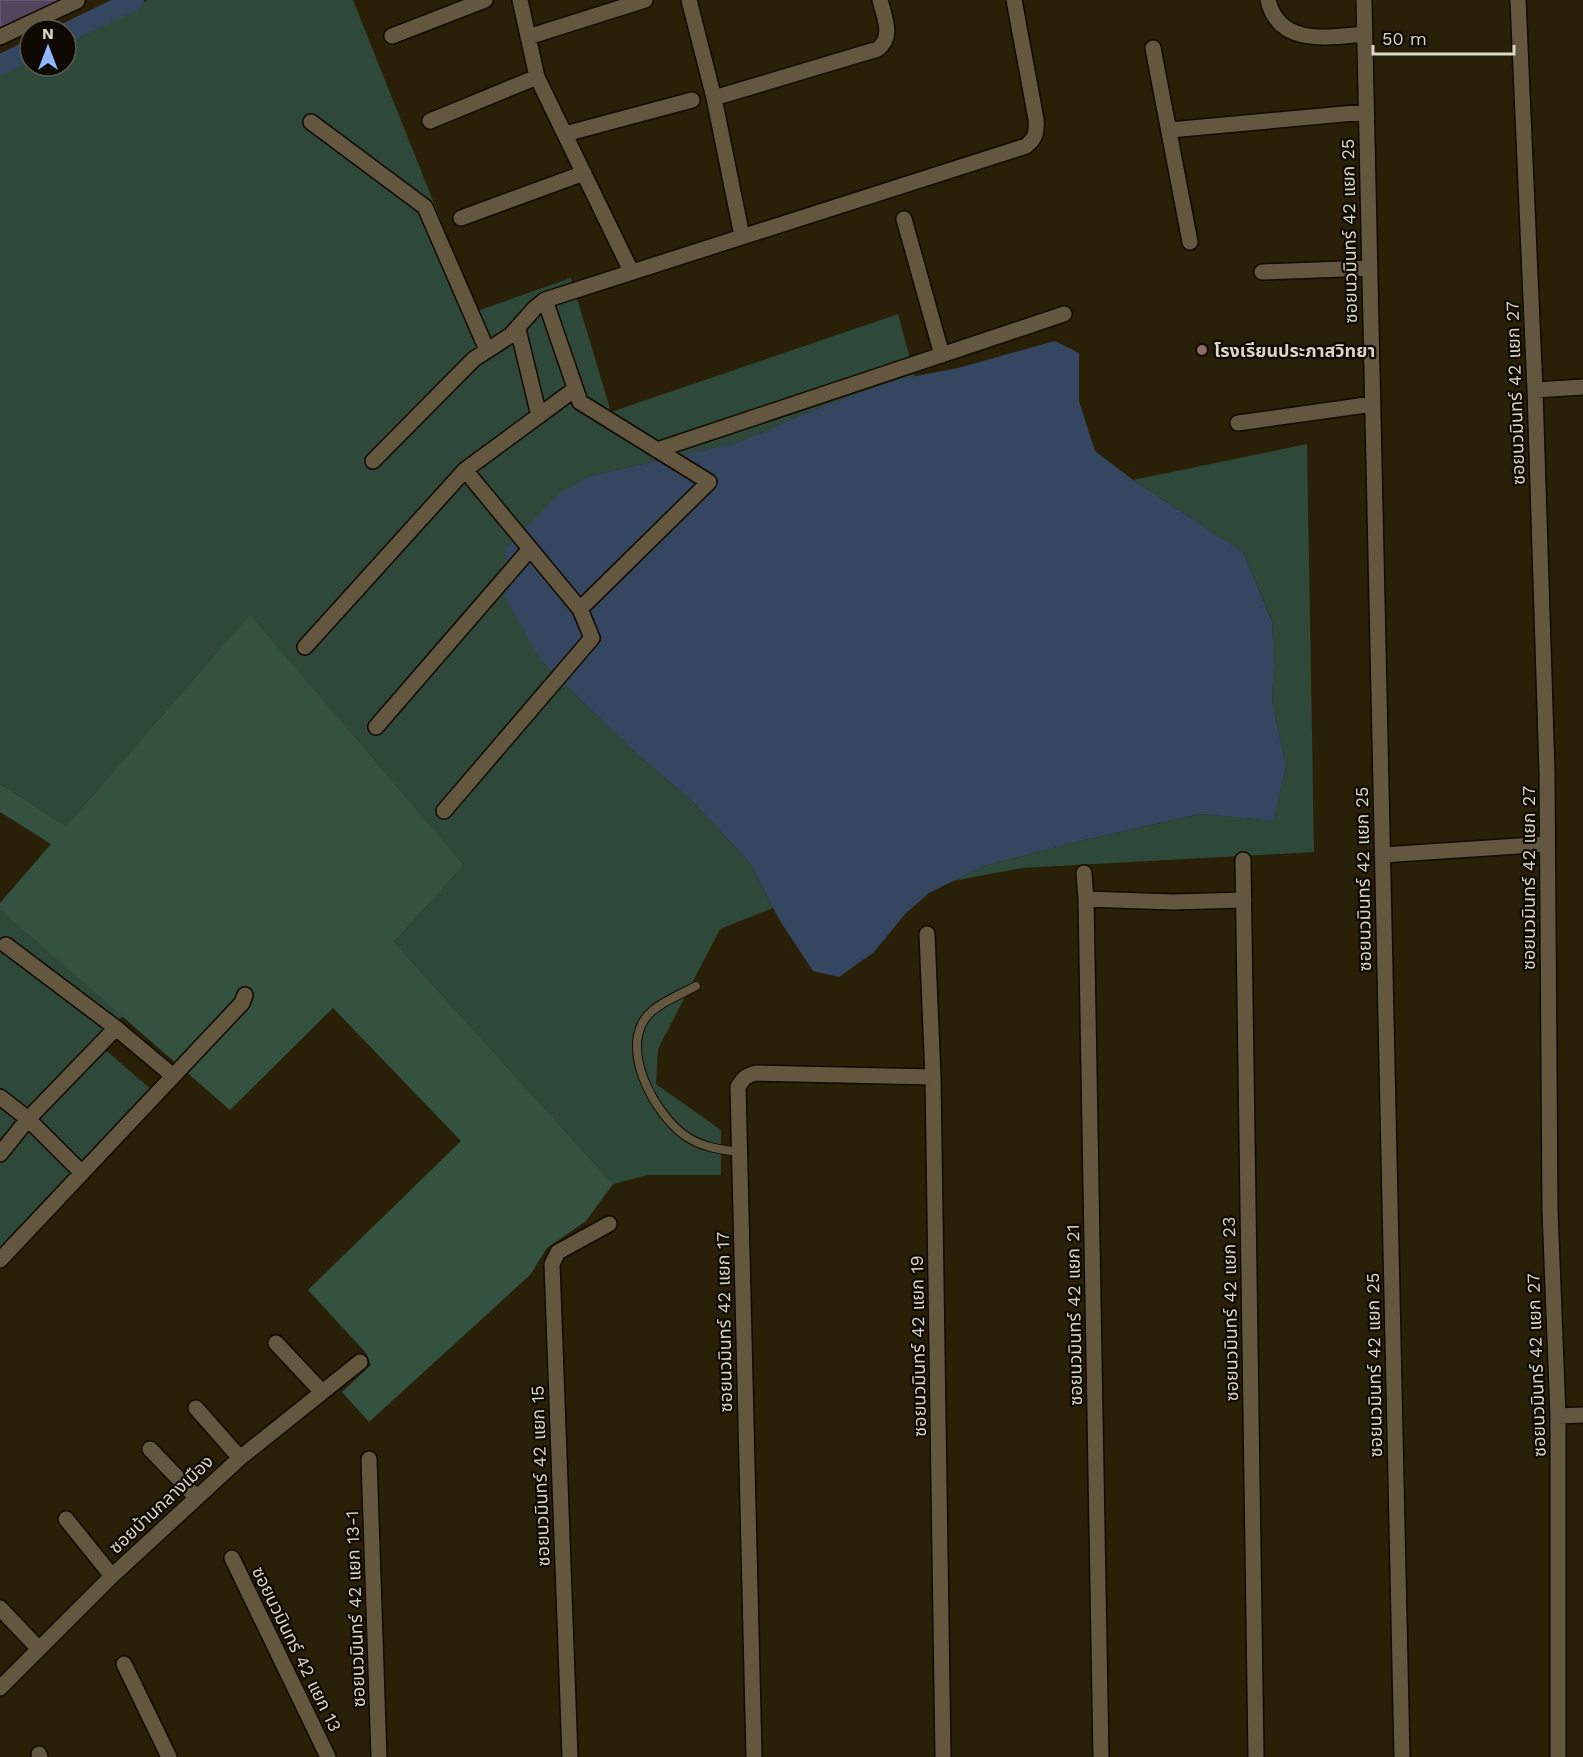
<svg xmlns="http://www.w3.org/2000/svg" width="1583" height="1757" font-family="'Work Sans','Noto Sans Thai',sans-serif">
	<style>
		.green { fill: #2e493a }
		.forest { fill: #335240 }
		.water { fill: #354760 }
		.lines { fill: none; stroke-linecap: round; stroke-linejoin: round }
		.canal { stroke: #354760; stroke-width: 20 }
		.building { fill: #55445d; stroke: #6b5b72; stroke-width: 1.5 }
		.lane-casing { stroke: #120900; stroke-width: 10 }
		.street-casing { stroke: #120900; stroke-width: 18 }
		.lane { stroke: #63583f; stroke-width: 8 }
		.street { stroke: #63583f; stroke-width: 15 }
		.education-dot { fill: #8d6e63; stroke: #0e0a03; stroke-width: 2 }
		.labels { text-anchor: middle; dominant-baseline: central; stroke-width: 4.5; stroke-linejoin: round; paint-order: stroke }
		.street-label { font-size: 18px; fill: #dbd5c6; stroke: #0e0a03 }
		.poi-label { font-size: 18px; font-weight: bold; fill: #dbd5c6; stroke: #0e0a03; text-anchor: start }
	</style>
	<rect width="100%" height="100%" fill="#292007"/>
	<path class="green" d="M148,0H353L477,311L571,278L611,412L898,314L915,377L896,380L810,411L739,442L590,476L542,662L628,746L692,801L749,862L773,908L720,929L658,1049L656,1084L721,1130V1175H648L613,1184L394,942L464,865L250,614L66,826L0,784V74L30,59V66H66V41Z
		M1307,444L1314,852L1022,868L953,881L984,866L1084,840L1202,814L1274,821L1286,766L1272,701L1274,665L1272,620L1243,552L1133,480Z
		M0,910L123,1016L95,1041L153,1091L0,1251Z"/>
	<path class="forest" d="M250,614L464,865L394,942L613,1184L586,1221L547,1248L530,1275L369,1422L342,1392L371,1365L366,1353L308,1290L461,1141L333,1008L230,1110L0,910V903L51,844L0,812V784L66,826Z"/>
	<path class="water" d="M1055,341L1079,353V401L1095,451L1133,480L1243,552L1272,621L1274,665L1272,701L1286,766L1274,821L1201,814L1084,840L984,866L929,893L905,914L874,952L839,977L813,971L780,921L749,862L692,801L628,746L542,662L504,596L506,548L559,494L590,476L739,442L810,411L896,380L958,368Z"/>
	<g class="lines">
		<path class="canal" d="M66,33L134,0
			M0,65L30,50"/>
	</g>
	<path class="building" d="M0,0H64L0,27Z"/>
	<g class="lines">
		<defs>
			<path id="lane" d="M696,986C684,993 663,1001 652,1011C615,1043 654,1115 687,1137C702,1147 722,1150 740,1152"/>
			<path id="street" d="M520,0L537,77L631,271
				M689,0L714,98L742,236
				M1268,0C1279,47 1329,37 1365,34
				M1364,0L1402,1757
				M1518,0L1535,390L1547,772L1550,1210L1558,1416V1757
				M392,36L485,0
				M0,37L77,1
				M528,37L645,0
				M1153,48L1190,242
				M714,98L878,49C894,36 884,17 880,0
				M430,121L537,77
				M311,122L425,207L487,350
				M1170,130L1366,112
				M565,134L692,100
				M461,218L584,173
				M904,219L942,355
				M1262,272L1369,268
				M518,329L539,416
				M1535,390L1583,387
				M1238,423L1373,404
				M657,450L1064,314
				M373,461L474,359L511,335L535,308L545,300L1026,146C1036,138 1037,132 1036,119L1014,0
				M465,470L580,609
				M305,647L465,470L575,389
				M376,727L530,549
				M444,811L592,638L580,609L709,482L580,402L545,300
				M1382,855L1547,844
				M1243,860L1256,1757
				M1084,873L1086,899L1101,1757
				M1086,899L1173,902L1244,900
				M927,934L933,1077L943,1757
				M6,945L116,1028L172,1075
				M0,1097L28,1119L82,1173
				M0,1154L28,1119L116,1028
				M0,1260L242,1003L245,995
				M276,1343L322,1392
				M196,1408L240,1458
				M1558,1416L1583,1415
				M150,1449L197,1498
				M369,1459L379,1757
				M66,1519L112,1576
				M232,1558L328,1757
				M0,1608L39,1649
				M124,1664L169,1757
				M0,1688L112,1576L240,1458L360,1362
				M39,1754L40,1757
				M570,1757L552,1264L558,1252L609,1224
				M754,1757L738,1087C743,1078 747,1075 756,1073L933,1077"/>
		</defs>
		<use href="#lane" class="lane-casing"/>
		<use href="#street" class="street-casing"/>
		<use href="#lane" class="lane"/>
		<use href="#street" class="street"/>
	</g>
	<circle class="education-dot" cx="1202" cy="350" r="6"/>
	<g class="labels">
		<g class="street-label">
			<text transform="translate(1349 231) rotate(-91)">ซอยนวมินทร์ 42 แยก 25</text>
			<text transform="translate(1515 393) rotate(-92)">ซอยนวมินทร์ 42 แยก 27</text>
			<text transform="translate(1528 878) rotate(-90)">ซอยนวมินทร์ 42 แยก 27</text>
			<text transform="translate(1363 879) rotate(-91)">ซอยนวมินทร์ 42 แยก 25</text>
			<text transform="translate(1230 1309) rotate(-91)">ซอยนวมินทร์ 42 แยก 23</text>
			<text transform="translate(1074 1315) rotate(-91)">ซอยนวมินทร์ 42 แยก 21</text>
			<text transform="translate(724 1322) rotate(-91)">ซอยนวมินทร์ 42 แยก 17</text>
			<text transform="translate(918 1346) rotate(-91)">ซอยนวมินทร์ 42 แยก 19</text>
			<text transform="translate(1374 1365) rotate(-91)">ซอยนวมินทร์ 42 แยก 25</text>
			<text transform="translate(1536 1365) rotate(-92)">ซอยนวมินทร์ 42 แยก 27</text>
			<text transform="translate(540 1476) rotate(-92)">ซอยนวมินทร์ 42 แยก 15</text>
			<text transform="translate(161 1504) rotate(-43)">ซอยบ้านกลางเมือง</text>
			<text transform="translate(355 1609) rotate(-92)">ซอยนวมินทร์ 42 แยก 13-1</text>
			<text transform="translate(297 1649) rotate(64)">ซอยนวมินทร์ 42 แยก 13</text>
		</g>
		<g class="poi-label">
			<text x="1214" y="350">โรงเรียนประภาสวิทยา</text>
		</g>
	</g>
	<g transform="translate(48 48)"><circle r="28" fill="#0e0a03" stroke="#605b51" stroke-width="1.5"/>
	<path d="M0-4.5L10 22L0 15L-10 22Z" fill="#90b8fd"/>
	<text y="-9" font-size="16" font-weight="bold" text-anchor="middle" fill="#dbd5c6">N</text>
	</g>
	<path d="M1373 45v9h141v-9" fill="none" stroke="#dbd5c6" stroke-width="3"/>
	<text x="1382" y="45" font-size="18" fill="#dbd5c6" stroke="#0e0a03" stroke-width="4.5" paint-order="stroke">50 m</text>
</svg>
